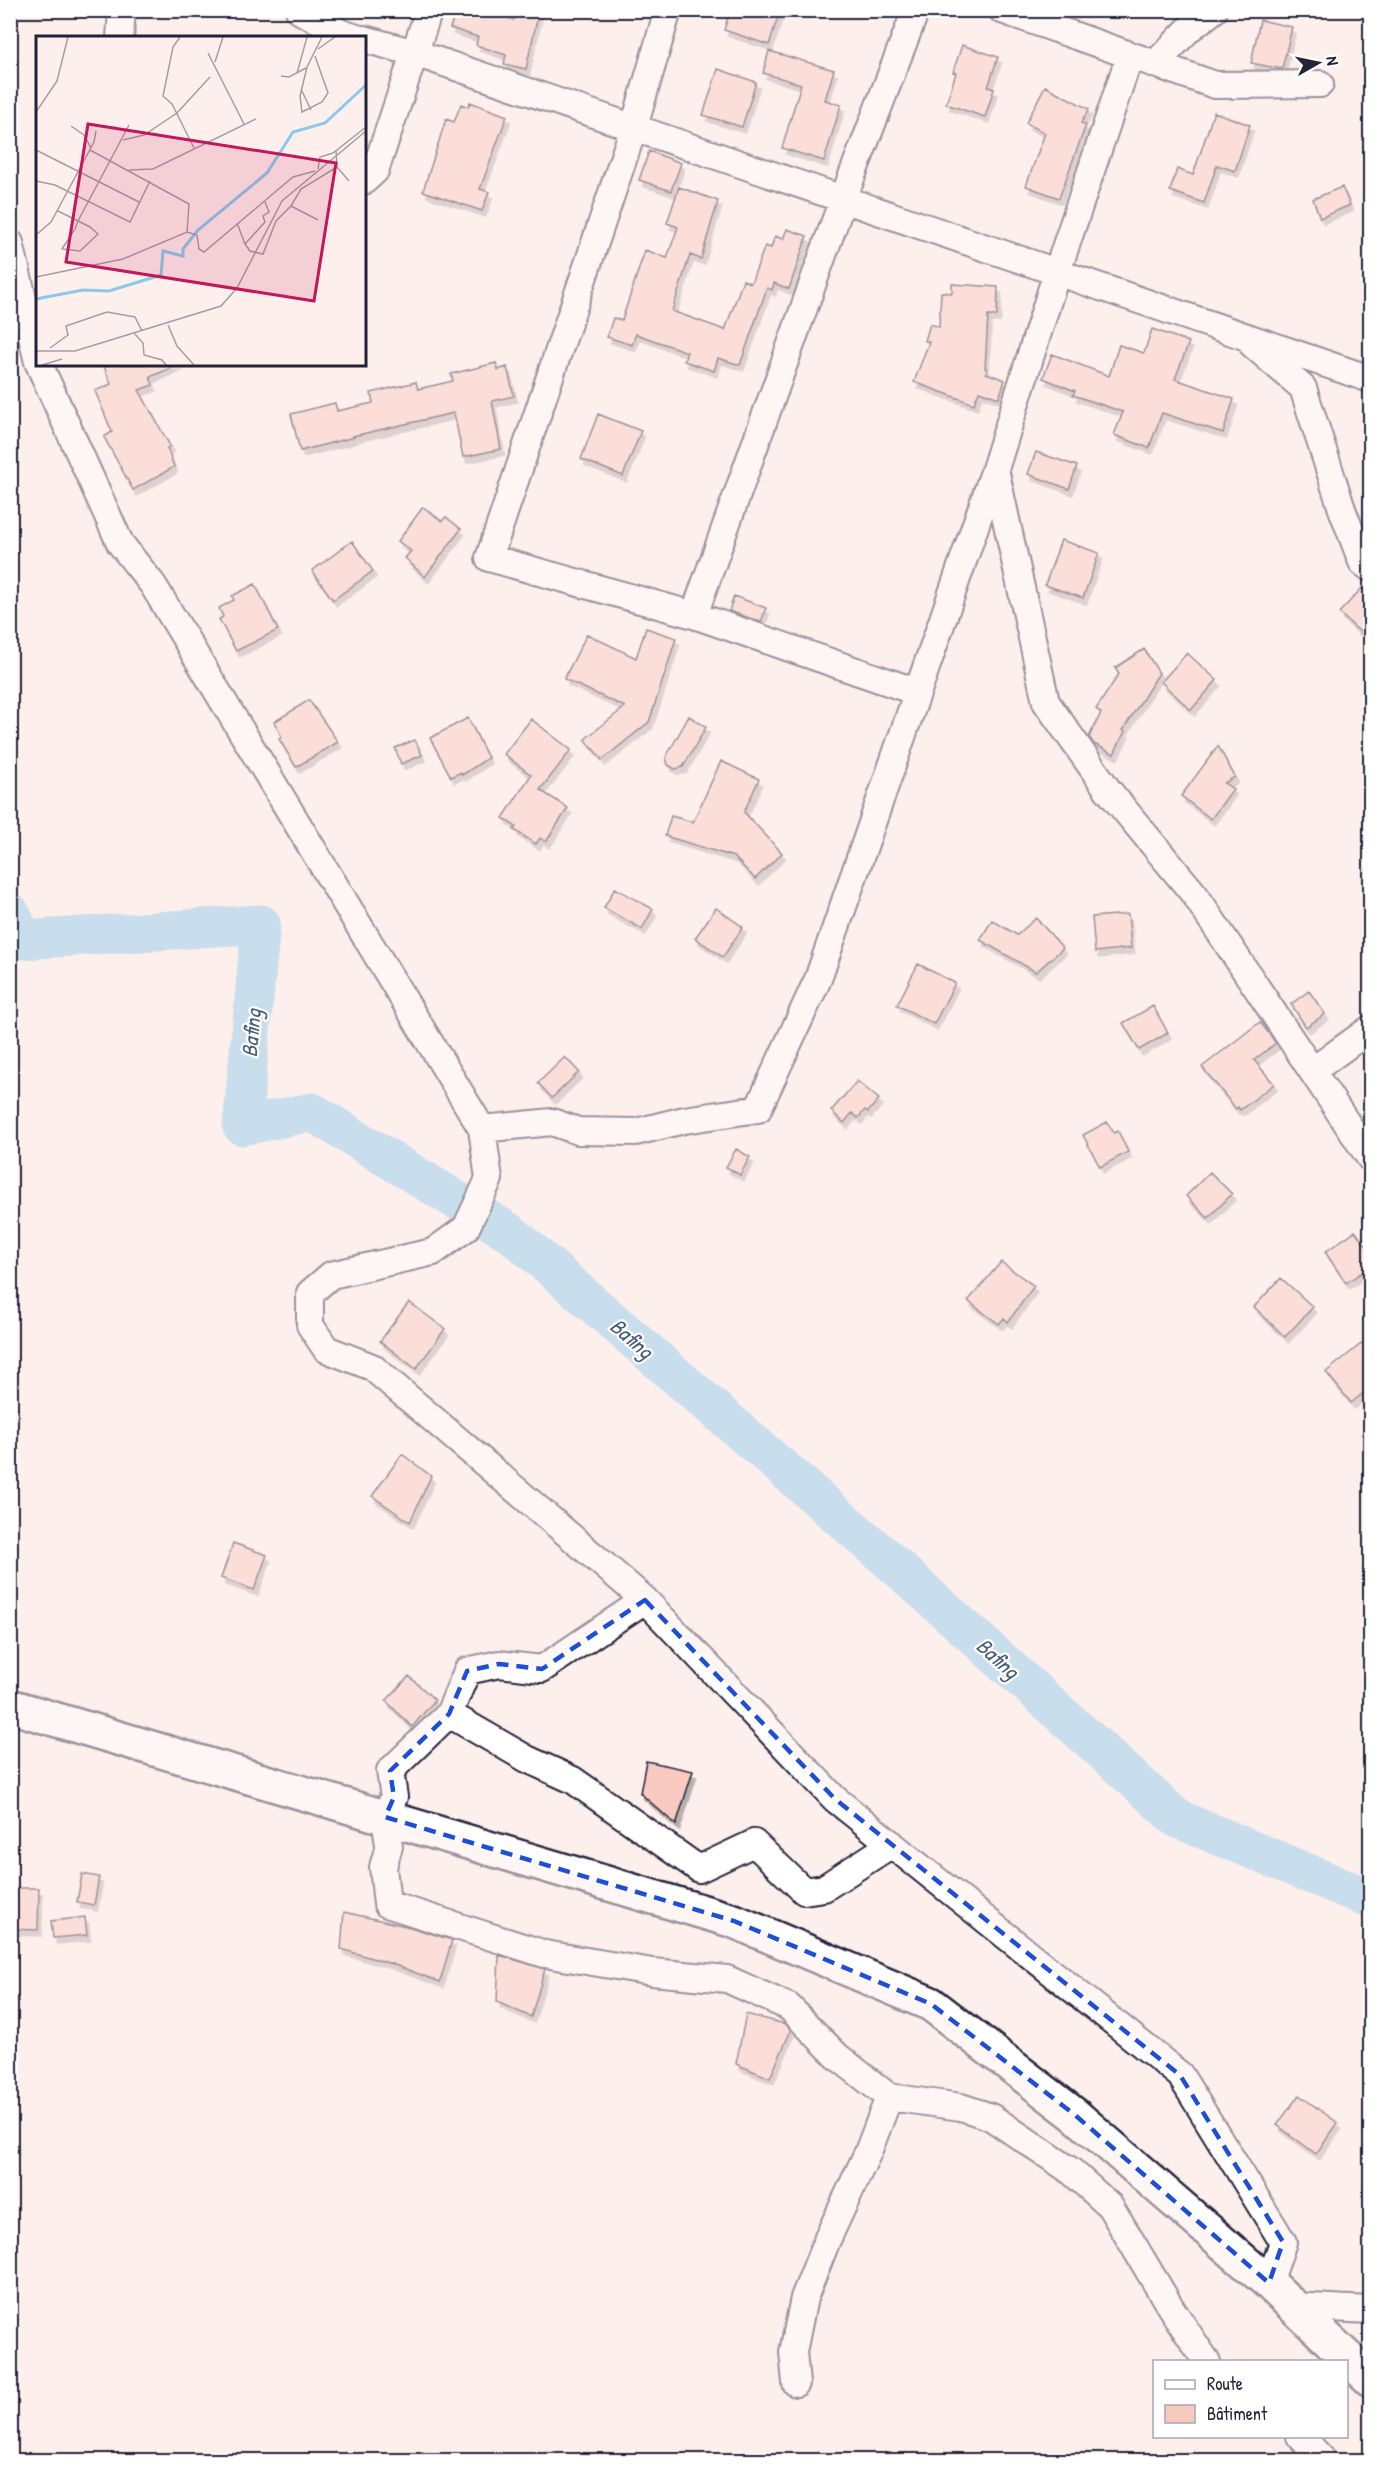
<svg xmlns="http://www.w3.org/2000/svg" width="1381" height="2471" font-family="'Patrick Hand',sans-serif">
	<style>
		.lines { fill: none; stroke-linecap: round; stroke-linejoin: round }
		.river { stroke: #8ac9eb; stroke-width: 39 }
		.building { fill: #f9cabf; stroke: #22223b; stroke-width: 1.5; filter: url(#shadow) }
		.minor-casing { stroke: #22223b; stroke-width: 30 }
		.secondary-casing { stroke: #22223b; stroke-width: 38 }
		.path { stroke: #22223b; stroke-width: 4; stroke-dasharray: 6 4.5; stroke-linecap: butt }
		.minor { stroke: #fff; stroke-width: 26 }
		.secondary { stroke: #fff; stroke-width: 33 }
		.marked { fill: none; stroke: #1d4ed8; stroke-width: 4.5; stroke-dasharray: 12 8; stroke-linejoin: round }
		.labels { text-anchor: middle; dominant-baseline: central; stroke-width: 4.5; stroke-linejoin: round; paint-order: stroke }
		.water-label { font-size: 22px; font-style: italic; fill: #465c79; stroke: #fff }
		.inset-river { fill: none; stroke: #8ac9eb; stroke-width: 3 }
		.inset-road { fill: none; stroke: #a59da5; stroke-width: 1.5 }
		.view { fill: #c2185b; fill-opacity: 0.15; stroke: #c2185b; stroke-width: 3 }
		.inset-edge { fill: none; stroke: #22223b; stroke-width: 3 }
	</style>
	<defs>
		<filter id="shadow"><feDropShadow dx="3.5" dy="6" stdDeviation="0" flood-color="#0004"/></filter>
	</defs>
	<rect width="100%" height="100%" fill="#fdefec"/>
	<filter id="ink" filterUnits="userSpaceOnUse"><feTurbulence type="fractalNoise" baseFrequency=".0167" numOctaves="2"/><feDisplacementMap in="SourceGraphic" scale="12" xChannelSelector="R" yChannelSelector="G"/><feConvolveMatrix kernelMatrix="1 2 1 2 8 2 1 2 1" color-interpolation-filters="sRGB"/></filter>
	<g filter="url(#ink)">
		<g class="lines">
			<path class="river" d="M10,912L24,940L261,924L242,1126L312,1112L512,1234L890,1561L1178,1819L1370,1899"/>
		</g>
		<path class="building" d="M456,10H486L514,20L516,10H539L526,69L504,64L506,55L476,45L478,37L450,28Z
			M730,10H780L769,45L724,30Z
			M1260,20L1292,27L1282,69L1251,63Z
			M962,45L998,57L988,87L994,89L985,117L946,104L956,73L953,72Z
			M769,51L834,70L825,100L841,105L824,161L782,148L801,84L763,73Z
			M718,69L756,82L742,127L703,115Z
			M1045,86L1089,109L1081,123L1086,125L1059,198L1026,186L1045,133L1026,123Z
			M470,102L507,116L480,189L489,192L482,211L423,191L446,119L454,122L461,104L468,107Z
			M1214,112L1250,125L1235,171L1217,165L1204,203L1170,191L1177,169L1193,175Z
			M649,151L681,163L671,191L639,180Z
			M679,187L718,201L701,259L690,255L672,311L725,330L743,280L751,283L765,246L771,248L775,236L783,239L787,229L807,236L789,289L774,283L772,290L767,288L740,365L718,358L714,371L684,361L687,352L636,334L632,345L607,337L613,318L622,320L645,250L667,258L678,227L667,223Z
			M1342,187L1350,205L1320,218L1313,199Z
			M952,284L998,287L997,316H988L985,368L987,369L986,373L1005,380L999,398L979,391L974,404L914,382L929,342L925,341L930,324L939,327L941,292L952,293Z
			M1152,329L1189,342L1175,379L1234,399L1223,433L1162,413L1149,448L1114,435L1123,412L1073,395L1075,391L1043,378L1052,354L1109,376L1119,345L1144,353Z
			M496,363L498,370L507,367L514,396L492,401L501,449L463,457L454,413L353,436L354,437L300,451L291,414L335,403L337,411L373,403L371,393L416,382L418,389L453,381L451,374Z
			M103,364H180L150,377L153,385L139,390L170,446L167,448L174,467L133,490L104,437L112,432L95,391L111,384Z
			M598,414L641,431L623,476L581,459Z
			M1036,452L1077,466L1069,489L1028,474Z
			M423,507L442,521L446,517L461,529L425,577L405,558L411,551L398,541Z
			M1061,540L1099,553L1083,598L1045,585Z
			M352,541L373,571L333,600L312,571Z
			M255,584L278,630L236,651L219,619L223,617L219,608L234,600L232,596Z
			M1362,588L1371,596V642L1339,613Z
			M734,596L766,608L761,622L729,611Z
			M646,628L676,638L668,664L649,722L602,760L585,739L625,707L564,679L587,634L636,658Z
			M1144,649L1159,673L1123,730L1125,731L1114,754L1094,744L1089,737L1101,713L1096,709L1119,674L1115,668Z
			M1187,653L1217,680L1191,710L1161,682Z
			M309,700L338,742L296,767L279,739L282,737L274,722Z
			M689,716L706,727L683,767L675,769L668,765L666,757Z
			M468,718L488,758L462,775L461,772L451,777L430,738Z
			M531,719L571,750L540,790L568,808L546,842L540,838L536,844L514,830L516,827L503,818L531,775L504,754Z
			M415,740L422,755L401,764L395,748Z
			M1218,746L1235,777L1224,783L1233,789L1211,819L1181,796Z
			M721,761L759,779L744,812L782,853L755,879L734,857L665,836L671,816L693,822Z
			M615,888L653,909L642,929L604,908Z
			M716,908L743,927L723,957L695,938Z
			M1128,914L1131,948L1095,952L1092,917Z
			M1036,918L1063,948L1036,972L980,940L992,920L1017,935Z
			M918,964L955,983L934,1024L897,1005Z
			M1309,991L1325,1014L1306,1027L1291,1004Z
			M1153,1006L1168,1033L1139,1050L1123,1023Z
			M1260,1022L1276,1043L1254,1060L1274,1084L1240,1110L1238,1107L1236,1109L1202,1067Z
			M565,1057L579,1072L552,1098L538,1083Z
			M857,1081L879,1099L868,1112L865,1110L858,1118L852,1113L844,1123L831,1111Z
			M1107,1122L1114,1133L1118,1131L1128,1152L1100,1167L1083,1135Z
			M736,1149L750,1157L740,1175L726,1167Z
			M1210,1172L1232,1194L1208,1218L1186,1196Z
			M1355,1231L1371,1252V1266L1346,1283L1325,1252Z
			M1001,1262L1034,1286L1008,1322L1004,1318L999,1324L968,1301Z
			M1281,1278L1313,1307L1285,1337L1254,1307Z
			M409,1302L445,1329L416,1369L380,1341Z
			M1371,1336V1387L1351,1403L1326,1372Z
			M402,1454L431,1476L410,1522L372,1496Z
			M233,1543L267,1555L254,1590L221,1578Z
			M409,1676L435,1700L412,1727L386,1701Z
			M646,1761L693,1771L676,1825L640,1793Z
			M82,1874L99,1877L94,1905L77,1902Z
			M10,1888H39L38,1930L10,1929Z
			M344,1912L410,1927L452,1940L440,1982L392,1964L341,1949Z
			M85,1917L87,1935L53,1938L51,1921Z
			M499,1955L545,1969L531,2017L497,2002Z
			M746,2014L785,2024L791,2030L770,2078L736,2064Z
			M1299,2095L1338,2123L1316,2154L1277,2125Z"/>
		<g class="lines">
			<defs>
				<path id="minor" d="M299,10L341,33L357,38
					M668,10L634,127L489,558L694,615L917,692
					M1002,10L1215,85L1320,84
					M120,38L122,10
					M364,39L415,53L1370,379
					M1155,64L1189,29L1214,10
					M364,181L375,171L429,10
					M10,243L38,362
					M1253,345L1303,388L1342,509L1362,562L1370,568
					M39,364L120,543L153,585L482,1129L489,1179L466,1228L433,1252L331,1275L310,1293V1325L326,1349L372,1367L645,1600L835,1799L1180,2075L1283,2242L1269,2283
					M995,469L1046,702L1108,790L1195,895L1370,1158
					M694,615L843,199L916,10
					M1312,1071L1370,1029
					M482,1129L552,1122L578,1131L636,1132L684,1120L758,1109L818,979L995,469L1057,272L1130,55
					M645,1600L542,1669L499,1664L467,1671L449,1714L527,1759L573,1780L699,1869L754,1843L804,1891L824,1888L892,1844
					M449,1714L390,1771L394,1797L385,1817L389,1846L383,1867L387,1904L545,1954L652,1972L727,1979L789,2007L837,2056L889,2097L868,2152L827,2240L804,2298L793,2352L796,2383
					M889,2097L961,2107L991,2117L1071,2171L1110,2206L1171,2308L1207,2362
					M1291,2306L1370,2310
					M1300,2436L1323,2460"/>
				<path id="secondary" d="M10,1706L734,1921L931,2004L1075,2115L1269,2283L1370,2379"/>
			</defs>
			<use href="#minor" class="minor-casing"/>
			<use href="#secondary" class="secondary-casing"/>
			<path class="path" d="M10,1335V1336"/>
			<use href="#minor" class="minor"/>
			<use href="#secondary" class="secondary"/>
		</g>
	</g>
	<path d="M0 0H1381V2471H0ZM645,1600L835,1799L1180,2075L1283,2242L1269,2283L1075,2115L931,2004L734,1921L385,1817L394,1797L390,1771L449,1714L467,1671L499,1664L542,1669Z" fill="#fdefec" fill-opacity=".55" fill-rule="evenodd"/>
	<path class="marked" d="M645,1600L835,1799L1180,2075L1283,2242L1269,2283L1075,2115L931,2004L734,1921L385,1817L394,1797L390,1771L449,1714L467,1671L499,1664L542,1669Z"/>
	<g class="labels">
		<g class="water-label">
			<text transform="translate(251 1033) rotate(-85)">Bafing</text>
			<text transform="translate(632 1338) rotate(41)">Bafing</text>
			<text transform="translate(998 1658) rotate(42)">Bafing</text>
		</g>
	</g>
	<g transform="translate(36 36)">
		<rect width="330" height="330" fill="#fdefec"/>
		<path class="inset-river" d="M0,263L47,254L73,255L125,239L127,215L147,220V213L162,194L231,137L257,96L289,87L330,49"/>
		<path class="inset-road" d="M144,1L137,11L127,60L136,68L158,112M282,13L299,1M172,17L208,88M279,20L292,57L286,66L266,76L264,60L271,31L286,1M179,26L187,1M261,37L271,1M245,40L253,41L270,32M265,53L275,74M0,76L21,45L32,1M35,90L48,99L55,112M87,104L108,99L141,77L174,41M0,114L103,166M54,114L153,168L151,196M301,131L313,145M282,133L284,121L297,117L330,91M93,134L117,133L220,83M0,145L19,149L94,186L114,145M255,170L265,153L301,131L300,114M22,175L54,191L62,198L44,215L26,213L39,193L42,185L93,89M201,187L209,208L229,186L227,180L233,176L229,166M0,199L15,186L58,106L60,95M209,208L214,215L227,218L240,185L255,170L282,184M0,241L87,223L151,196L161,199L163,213L168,216L257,141L279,135M132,289L141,310L158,329M98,297L107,307L108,319L126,324L130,329M14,312L32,299L30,290L71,276L99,281L106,295M0,315H39L185,270L201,252L246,165L330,95M6,329L26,323"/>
		<path class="view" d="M52,88L300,127L278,265L30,226Z"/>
		<rect width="330" height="330" class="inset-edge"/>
	</g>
	<rect width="1381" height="2471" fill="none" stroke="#fff" stroke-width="36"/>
	<rect x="18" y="18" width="1345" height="2435" fill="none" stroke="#22223b" stroke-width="2" filter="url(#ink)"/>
	<rect x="1153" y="2360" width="195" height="78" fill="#ffffff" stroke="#a7a7b1" stroke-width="1.5"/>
	<rect x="1165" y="2380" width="30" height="9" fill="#ffffff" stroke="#a7a7b1" stroke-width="1.5"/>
	<text x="1207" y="2390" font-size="18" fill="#22223b">Route</text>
	<rect x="1165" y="2405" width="30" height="18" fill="#f9cabf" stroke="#a7a7b1" stroke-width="1.5"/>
	<text x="1207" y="2420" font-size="18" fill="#22223b">Bâtiment</text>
	<g transform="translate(1318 63) rotate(81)" stroke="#ffffff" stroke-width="4.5" paint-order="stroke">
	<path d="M0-4.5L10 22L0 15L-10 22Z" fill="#22223b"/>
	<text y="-9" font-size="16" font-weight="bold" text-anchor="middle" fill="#22223b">N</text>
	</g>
</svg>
